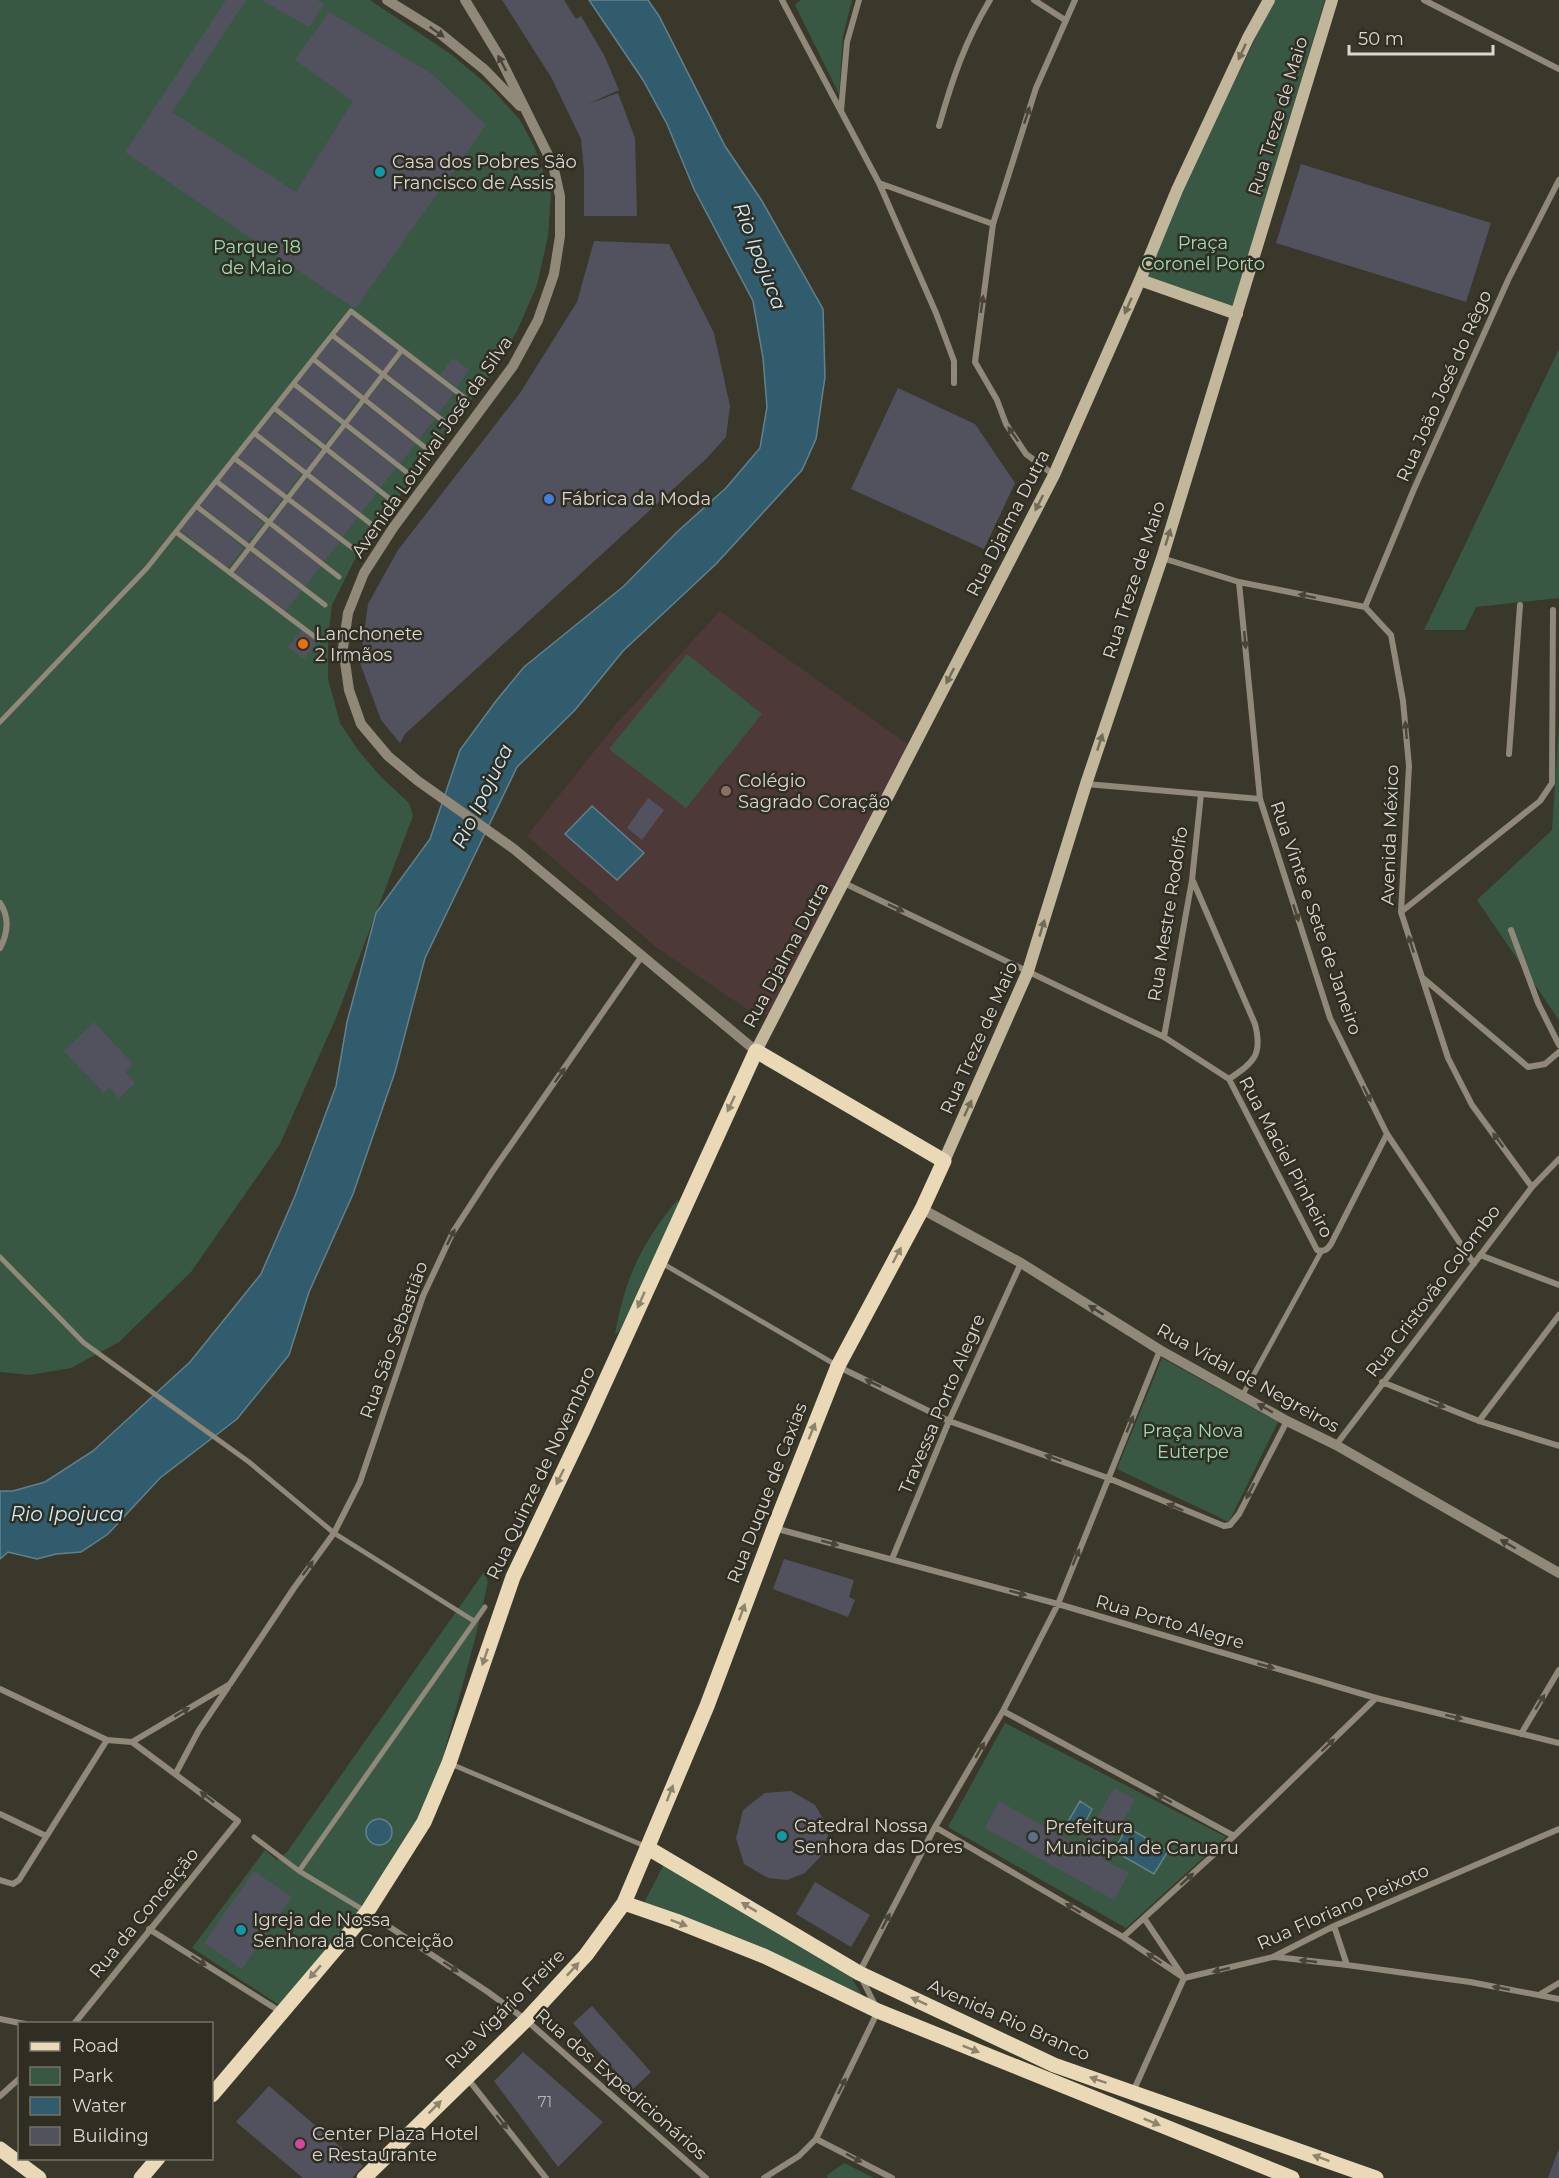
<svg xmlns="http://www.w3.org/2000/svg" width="1559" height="2178" font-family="Montserrat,sans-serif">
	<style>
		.education { fill: #4e3939 }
		.green { fill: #385843 }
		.water { fill: #305c6e; stroke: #63818b; stroke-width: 1.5 }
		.building { fill: #52525f }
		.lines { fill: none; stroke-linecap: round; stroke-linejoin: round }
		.pedestrian { stroke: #908878; stroke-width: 5 }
		.minor { stroke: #908878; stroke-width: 6 }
		.tertiary { stroke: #908878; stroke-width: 10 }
		.secondary { stroke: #c2b69b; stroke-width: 12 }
		.primary { stroke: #e9d9b7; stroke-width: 15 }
		.oneway { fill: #484438 }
		.oneway2 { fill: #726b58 }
		.oneway3 { fill: #8c846c }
		.culture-dot { fill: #0f9aa8; stroke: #302e22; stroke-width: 2 }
		.shop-dot { fill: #3f7fe0; stroke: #302e22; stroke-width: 2 }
		.food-dot { fill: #e8710a; stroke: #302e22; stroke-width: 2 }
		.education-dot { fill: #8d6e63; stroke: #302e22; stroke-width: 2 }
		.service-dot { fill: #5c6f8a; stroke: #302e22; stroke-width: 2 }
		.hotel-dot { fill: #d1479c; stroke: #302e22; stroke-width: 2 }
		.labels { text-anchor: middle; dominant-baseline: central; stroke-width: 5; stroke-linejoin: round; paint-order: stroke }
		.number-label { font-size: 15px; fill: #b7b6b4 }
		.street-label { font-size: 18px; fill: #d9d7d0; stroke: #302e22 }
		.poi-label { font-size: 18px; fill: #d9d7d0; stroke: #302e22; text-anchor: start }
		.park-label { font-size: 18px; fill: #9ddcb3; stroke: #302e22 }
		.water-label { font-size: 20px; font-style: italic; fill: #cdeaf6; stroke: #302e22 }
	</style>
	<rect width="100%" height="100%" fill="#3a382b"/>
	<path class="education" d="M720,611L910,746L771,1014L762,1015L751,1012L656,947L527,836L616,724Z"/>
	<path class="green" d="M0,0H370L452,55L490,87L520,120L535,148L551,194L548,236L537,285L517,331L495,368L360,549L332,605L328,638V679L340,723L358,750L381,777L409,803L413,816L336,1018L280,1144L191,1272L119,1342L71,1368L30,1375L0,1372Z
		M801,0H852L843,36L839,94L795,5Z
		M1274,0H1325L1230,316L1143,285L1181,192Z
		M1559,349V598L1476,607L1465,630H1424Z
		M687,654L762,714L686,808L609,749Z
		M1559,723V1020L1477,900L1552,830Z
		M678,1199V1205L620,1330L615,1335C624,1280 642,1242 678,1199Z
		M1162,1358L1278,1422L1229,1522L1117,1469Z
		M484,1572L488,1582L475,1639L443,1757L426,1804L352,1924L279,2005L192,1948L265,1850L277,1860L287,1852Z
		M1005,1723L1226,1837L1126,1928L948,1827Z
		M664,1864L848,1972L863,1997L643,1905Z
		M844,2163L874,2178H828L826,2176Z"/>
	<path class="water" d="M589,0H648L659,16L725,146L762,201L823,309L825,377L816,439L802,470L716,564L623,651L575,710L517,767L425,958L395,1072L353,1194L309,1292L289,1355L237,1419L160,1478L108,1534L81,1552L56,1554L37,1559L8,1552L0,1559V1491H13L45,1482L93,1451L190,1362L261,1274L295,1196L336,1086L347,1022L376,913L430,839L460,750L496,701L524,667L624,586L677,532L726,488L760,448L767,407L763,358L753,301L694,189L667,124L643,80Z
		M592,806L644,853L617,880L565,834Z
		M1080,1801L1092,1809L1082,1829L1066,1825Z
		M366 1832a13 13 0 1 1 26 0a13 13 0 1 1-26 0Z
		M1127,1827L1168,1851L1154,1874L1114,1851Z"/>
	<path class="building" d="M226,0H246L172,112L296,192L353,101L295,60L329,12L432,74L486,125L355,309L125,152Z
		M262,0H317L324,4L309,27Z
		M502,0H564L576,19L581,16L604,55L619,90L588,104L618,93L635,138L637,216H584V171L581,139L551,77Z
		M1301,164L1491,223L1466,302L1276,243Z
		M594,241L669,244L714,333L730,406L726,437L706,459L405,734L400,743L381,720L360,663L368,604L398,550L520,393L577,302Z
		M351,314L399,350L383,371L335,334Z
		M332,338L380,376L363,396L316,359Z
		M403,354L454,393L438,414L387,374Z
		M453,358L469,370L457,387L440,375Z
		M312,362L360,399L343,420L296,382Z
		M384,379L435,419L419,439L367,400Z
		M293,386L340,424L324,445L277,407Z
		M898,388L975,424L1015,483L984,549L851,489Z
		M364,404L416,443L400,464L348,424Z
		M275,413L322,451L305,471L258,433Z
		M345,428L396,468L380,488L329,449Z
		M254,437L301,474L285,495L238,457Z
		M326,453L377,493L361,513L310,473Z
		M236,460L283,498L266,518L219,480Z
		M307,477L358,517L342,538L291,498Z
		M217,485L264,523L247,543L200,505Z
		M288,502L340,542L323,562L272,523Z
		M197,510L244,548L227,568L180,530Z
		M270,526L321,566L305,587L253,547Z
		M250,551L301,591L285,612L234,572Z
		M302,629L318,641L304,659L288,647Z
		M648,798L664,810L642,840L627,828Z
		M94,1022L133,1064L125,1072L135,1083L119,1098L109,1088L104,1093L64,1051Z
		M784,1559L854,1580L849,1597L855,1600L848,1617L773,1589Z
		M1114,1788L1135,1799L1102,1859L1129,1873L1114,1900L985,1828L999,1801L1081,1847Z
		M791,1791L815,1805L824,1820L828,1835L821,1856L805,1873L787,1880L768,1878L744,1864L736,1838L743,1810L765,1793Z
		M254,1871L292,1897L242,1969L204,1943Z
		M815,1882L870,1915L851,1947L796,1914Z
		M592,2006L651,2072L632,2090L573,2023Z
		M523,2052L603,2122L558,2167L494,2081Z
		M269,2086L363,2166L352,2178H303L236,2122Z
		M1559,2148V2178H1548Z"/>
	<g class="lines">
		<path class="pedestrian" d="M332,335L446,423
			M313,359L427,449
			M294,384L409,474
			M274,408L390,499
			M254,433L371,524
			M234,458L354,549
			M216,481L339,577
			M196,506L325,605
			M176,532L319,640
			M230,573L402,350
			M0,722L147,568L351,311L465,398
			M0,1257L84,1343L249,1462L334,1533L474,1621
			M660,1262L836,1365
			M1242,1396L1321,1252
			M451,1764L647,1847
			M254,1837L299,1871L365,1911
			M299,1871L485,1607"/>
		<path class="minor" d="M782,0L879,183L936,313L954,361V383
			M1034,0L1065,20
			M1424,0L1559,69
			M841,111L847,42L859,0
			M939,126C952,80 965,41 990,0
			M879,183L993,224
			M1054,475L1026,454L1006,424L997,400L975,362L993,224L1036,88L1075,0
			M1162,558L1239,582L1365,607
			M1239,582L1260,799L1330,1018L1387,1134L1474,1264
			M1365,607L1391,635L1403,701L1409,766L1401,912L1448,1058L1472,1105L1532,1187
			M1365,607L1414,489L1509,278L1559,180
			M1509,754L1520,605
			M1086,784L1260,799
			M1193,881L1255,1024C1263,1055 1254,1062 1229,1079
			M844,883L1164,1037L1229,1079L1317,1250C1324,1252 1327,1250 1331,1244L1387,1134
			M0,903C10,918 8,933 0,948
			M1401,912L1540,801L1552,783L1553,610
			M1511,930L1538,1003L1559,1045
			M1423,978L1528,1067L1545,1064L1559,1052
			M1164,1037L1192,880L1201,794
			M1480,1255L1559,1285
			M839,1367L949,1421L1108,1478L1224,1526L1230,1525L1239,1514L1287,1421
			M1382,1382L1479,1421L1559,1446
			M1479,1421L1559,1315
			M1336,1445L1532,1187L1559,1159
			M774,1528L1058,1604L1376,1698L1559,1743
			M892,1559L949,1421L1021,1263
			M0,1689L107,1740L132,1742L238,1821L74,2024
			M1003,1711L1234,1836
			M1521,1734L1559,1670
			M132,1742L230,1684L294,1588L334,1533L360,1482L423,1296L453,1232L492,1172L642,956
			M176,1773L199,1730L228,1687
			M0,1814L46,1836
			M935,1827L1123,1937L1184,1978
			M0,1880L13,1884L19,1880L107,1740
			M367,1912L488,1992L526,2020L706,2178
			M1144,1918L1182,1975
			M1334,1926L1347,1965
			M149,1929L281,2012
			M1123,1937L1234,1836L1376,1698
			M1275,1957L1347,1965L1470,1982L1559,1999
			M1539,1995L1559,1983
			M0,2019L25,2024
			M468,2079L546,2178
			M1133,2092L1184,1978L1273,1957L1334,1926L1559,1829
			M0,2096L20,2078
			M816,2139L892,2178
			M764,2178L799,2156L816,2139L878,2011L859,1973L935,1827L1003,1711L1058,1604L1160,1350"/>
		<path class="tertiary" d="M387,0L437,31L485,70L520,106
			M465,0L499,56L553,165L560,196V236L554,274L538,320L513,366L393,528L364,573L348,613L343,648L349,690L361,724L388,756L418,781L514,849L756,1051
			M922,1209L1021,1263L1160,1350L1287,1421L1336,1445L1559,1573"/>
		<path class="secondary" d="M1140,280L1237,314
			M756,1051L1054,475L1140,280L1177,190L1248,38L1269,0
			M944,1161L1028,971L1086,784L1162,558L1332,0"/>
		<path class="primary" d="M648,1848L859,1973L1054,2065L1376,2178
			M624,1903L676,1921L764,1956L878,2011L1292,2178
			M212,2095L367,1912L424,1822L449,1763L513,1577L584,1428L756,1051L944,1161L922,1209L838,1366L774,1528L707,1706L624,1903L586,1955L526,2020L364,2178
			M0,2149L39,2178
			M141,2178L158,2158"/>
	</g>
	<defs><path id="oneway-solid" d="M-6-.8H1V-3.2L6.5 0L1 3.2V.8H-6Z" transform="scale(1.5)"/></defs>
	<g class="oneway">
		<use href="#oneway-solid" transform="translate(437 32) rotate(35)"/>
		<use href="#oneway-solid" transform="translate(502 63) rotate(-118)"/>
		<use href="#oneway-solid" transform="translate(1027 115) rotate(-72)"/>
		<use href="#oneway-solid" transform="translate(982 304) rotate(-82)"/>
		<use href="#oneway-solid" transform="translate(1013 434) rotate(-125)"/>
		<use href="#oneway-solid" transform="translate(1307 596) rotate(-168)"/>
		<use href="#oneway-solid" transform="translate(1245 640) rotate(85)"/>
		<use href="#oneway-solid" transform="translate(1406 730) rotate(-95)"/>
		<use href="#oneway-solid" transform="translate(896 908) rotate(26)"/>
		<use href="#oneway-solid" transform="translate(1296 913) rotate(72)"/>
		<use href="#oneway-solid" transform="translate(1411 944) rotate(-108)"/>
		<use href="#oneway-solid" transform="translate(560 1075) rotate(-55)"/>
		<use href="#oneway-solid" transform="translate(1367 1094) rotate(63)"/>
		<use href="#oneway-solid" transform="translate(1498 1140) rotate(-126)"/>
		<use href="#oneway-solid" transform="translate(451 1237) rotate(-63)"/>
		<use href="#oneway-solid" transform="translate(1096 1310) rotate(-148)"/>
		<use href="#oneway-solid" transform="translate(873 1383) rotate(-154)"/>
		<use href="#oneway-solid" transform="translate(1437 1404) rotate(22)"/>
		<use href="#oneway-solid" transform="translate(1265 1408) rotate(-151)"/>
		<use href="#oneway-solid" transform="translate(1130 1424) rotate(-68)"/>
		<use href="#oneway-solid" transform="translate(1053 1458) rotate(-160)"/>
		<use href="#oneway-solid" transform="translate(1250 1491) rotate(117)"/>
		<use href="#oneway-solid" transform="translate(1175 1507) rotate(-157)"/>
		<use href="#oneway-solid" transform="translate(830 1543) rotate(15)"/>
		<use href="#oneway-solid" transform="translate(1508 1544) rotate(-150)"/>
		<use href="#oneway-solid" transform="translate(1076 1557) rotate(-68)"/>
		<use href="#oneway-solid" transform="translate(308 1568) rotate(-54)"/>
		<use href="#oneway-solid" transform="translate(1018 1593) rotate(15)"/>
		<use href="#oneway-solid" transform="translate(1266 1666) rotate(16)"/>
		<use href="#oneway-solid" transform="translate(1540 1702) rotate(-59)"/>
		<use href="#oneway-solid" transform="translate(182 1712) rotate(-31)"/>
		<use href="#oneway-solid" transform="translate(1454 1717) rotate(14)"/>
		<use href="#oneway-solid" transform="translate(1328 1745) rotate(-44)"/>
		<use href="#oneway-solid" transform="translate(980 1750) rotate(-60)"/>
		<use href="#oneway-solid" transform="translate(207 1797) rotate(-142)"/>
		<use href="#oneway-solid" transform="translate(1164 1798) rotate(-151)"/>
		<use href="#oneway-solid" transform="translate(1187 1879) rotate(-42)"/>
		<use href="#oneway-solid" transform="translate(1073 1908) rotate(-149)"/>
		<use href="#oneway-solid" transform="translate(886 1921) rotate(-62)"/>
		<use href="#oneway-solid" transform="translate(1154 1958) rotate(-146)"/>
		<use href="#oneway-solid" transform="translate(199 1961) rotate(33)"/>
		<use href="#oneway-solid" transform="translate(1308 1961) rotate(-174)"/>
		<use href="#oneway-solid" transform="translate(451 1967) rotate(34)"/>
		<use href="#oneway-solid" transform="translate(1221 1970) rotate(167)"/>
		<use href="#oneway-solid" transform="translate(1501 1988) rotate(-169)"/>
		<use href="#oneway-solid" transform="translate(842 2086) rotate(-64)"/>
		<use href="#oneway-solid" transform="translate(502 2122) rotate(52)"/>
		<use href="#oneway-solid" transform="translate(854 2158) rotate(28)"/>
	</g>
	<g class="oneway2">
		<use href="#oneway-solid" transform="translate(1242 52) rotate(115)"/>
		<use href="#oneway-solid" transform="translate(1128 306) rotate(114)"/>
		<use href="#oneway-solid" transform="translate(1039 503) rotate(117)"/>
		<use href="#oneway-solid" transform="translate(1168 537) rotate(-73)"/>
		<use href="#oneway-solid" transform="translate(950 676) rotate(117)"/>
		<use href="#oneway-solid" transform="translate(1100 742) rotate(-72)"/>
		<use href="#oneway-solid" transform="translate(1042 928) rotate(-73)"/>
		<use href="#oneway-solid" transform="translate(968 1108) rotate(-65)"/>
	</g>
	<g class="oneway3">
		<use href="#oneway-solid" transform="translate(731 1104) rotate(115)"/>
		<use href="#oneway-solid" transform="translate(897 1255) rotate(-62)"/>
		<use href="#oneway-solid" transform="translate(641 1300) rotate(114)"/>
		<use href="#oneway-solid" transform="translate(812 1431) rotate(-68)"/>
		<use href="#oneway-solid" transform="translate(560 1477) rotate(116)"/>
		<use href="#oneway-solid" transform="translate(742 1612) rotate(-70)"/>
		<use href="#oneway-solid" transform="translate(485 1657) rotate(109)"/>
		<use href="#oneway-solid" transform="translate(670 1793) rotate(-69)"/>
		<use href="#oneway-solid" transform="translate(749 1907) rotate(-149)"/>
		<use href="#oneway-solid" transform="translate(679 1923) rotate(21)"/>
		<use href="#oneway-solid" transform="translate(573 1969) rotate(-47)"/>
		<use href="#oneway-solid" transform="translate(315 1972) rotate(131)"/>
		<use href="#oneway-solid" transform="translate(919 2001) rotate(-155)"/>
		<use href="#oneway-solid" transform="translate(971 2049) rotate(22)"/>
		<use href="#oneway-solid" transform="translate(1098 2080) rotate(-161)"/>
		<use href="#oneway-solid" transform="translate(435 2107) rotate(-45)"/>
		<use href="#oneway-solid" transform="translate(1152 2122) rotate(22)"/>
		<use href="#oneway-solid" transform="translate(1321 2158) rotate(-160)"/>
	</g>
	<g class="culture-dot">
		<circle cx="380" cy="172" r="6"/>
		<circle cx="782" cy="1836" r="6"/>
		<circle cx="241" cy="1930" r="6"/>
	</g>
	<circle class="shop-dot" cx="549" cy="499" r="6"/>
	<circle class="food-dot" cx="303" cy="644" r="6"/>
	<circle class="education-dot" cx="726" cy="791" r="6"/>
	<circle class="service-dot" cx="1033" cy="1837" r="6"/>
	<circle class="hotel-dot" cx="300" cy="2144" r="6"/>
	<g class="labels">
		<g class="number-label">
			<text x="545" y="2101">71</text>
		</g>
		<g class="street-label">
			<text transform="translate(1278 116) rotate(-73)">Rua Treze de Maio</text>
			<text transform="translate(1444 386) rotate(-66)">Rua João José do Rêgo</text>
			<text transform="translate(432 447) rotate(-55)">Avenida Lourival José da Silva</text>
			<text transform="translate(1008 523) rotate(-63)">Rua Djalma Dutra</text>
			<text transform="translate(1134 580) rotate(-72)">Rua Treze de Maio</text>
			<text transform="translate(1390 835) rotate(-88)">Avenida México</text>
			<text transform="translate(1168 914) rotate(-81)">Rua Mestre Rodolfo</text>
			<text transform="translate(1316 918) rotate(71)">Rua Vinte e Sete de Janeiro</text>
			<text transform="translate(786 955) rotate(-62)">Rua Djalma Dutra</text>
			<text transform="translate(979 1038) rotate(-66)">Rua Treze de Maio</text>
			<text transform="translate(1286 1157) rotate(62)">Rua Maciel Pinheiro</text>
			<text transform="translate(1433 1291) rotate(-53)">Rua Cristovão Colombo</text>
			<text transform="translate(394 1340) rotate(-70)">Rua São Sebastião</text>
			<text transform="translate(1248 1378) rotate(29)">Rua Vidal de Negreiros</text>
			<text transform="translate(942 1404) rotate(-67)">Travessa Porto Alegre</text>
			<text transform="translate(541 1473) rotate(-65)">Rua Quinze de Novembro</text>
			<text transform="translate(767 1493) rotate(-69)">Rua Duque de Caxias</text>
			<text transform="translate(1170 1622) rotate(16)">Rua Porto Alegre</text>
			<text transform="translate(1343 1907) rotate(-24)">Rua Floriano Peixoto</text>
			<text transform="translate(144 1913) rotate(-51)">Rua da Conceição</text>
			<text transform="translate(505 2009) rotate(-45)">Rua Vigário Freire</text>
			<text transform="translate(1009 2020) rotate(24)">Avenida Rio Branco</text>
			<text transform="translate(621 2084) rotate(41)">Rua dos Expedicionários</text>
		</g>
		<g class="poi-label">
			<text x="392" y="162">Casa dos Pobres São<tspan x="392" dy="21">Francisco de Assis</tspan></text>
			<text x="561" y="499">Fábrica da Moda</text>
			<text x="315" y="634">Lanchonete<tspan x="315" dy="21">2 Irmãos</tspan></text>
			<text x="738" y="781">Colégio<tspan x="738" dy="21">Sagrado Coração</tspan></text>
			<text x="794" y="1826">Catedral Nossa<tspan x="794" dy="21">Senhora das Dores</tspan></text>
			<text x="1045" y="1827">Prefeitura<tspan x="1045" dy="21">Municipal de Caruaru</tspan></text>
			<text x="253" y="1920">Igreja de Nossa<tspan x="253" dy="21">Senhora da Conceição</tspan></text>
			<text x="312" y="2134">Center Plaza Hotel<tspan x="312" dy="21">e Restaurante</tspan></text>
		</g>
		<g class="park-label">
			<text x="1203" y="243">Praça<tspan x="1203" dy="21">Coronel Porto</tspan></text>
			<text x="257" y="247">Parque 18<tspan x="257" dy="21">de Maio</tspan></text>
			<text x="1193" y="1431">Praça Nova<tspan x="1193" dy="21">Euterpe</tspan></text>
		</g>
		<g class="water-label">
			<text transform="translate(760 256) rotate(69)">Rio Ipojuca</text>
			<text transform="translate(482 796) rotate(-64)">Rio Ipojuca</text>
			<text x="67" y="1514">Rio Ipojuca</text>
		</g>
	</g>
	<rect x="18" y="2022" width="195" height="138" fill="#302e22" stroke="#747268" stroke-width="1.5"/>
	<rect x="30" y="2042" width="30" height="9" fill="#e9d9b7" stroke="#747268" stroke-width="1.5"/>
	<text x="72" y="2052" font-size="18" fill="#d9d7d0">Road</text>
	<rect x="30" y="2067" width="30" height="18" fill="#385843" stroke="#747268" stroke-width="1.5"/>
	<text x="72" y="2082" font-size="18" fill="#d9d7d0">Park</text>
	<rect x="30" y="2097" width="30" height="18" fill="#305c6e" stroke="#747268" stroke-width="1.5"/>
	<text x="72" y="2112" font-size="18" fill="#d9d7d0">Water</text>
	<rect x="30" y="2127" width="30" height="18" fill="#52525f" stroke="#747268" stroke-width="1.5"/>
	<text x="72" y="2142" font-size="18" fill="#d9d7d0">Building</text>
	<path d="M1349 45v9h144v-9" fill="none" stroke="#d9d7d0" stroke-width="3"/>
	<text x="1358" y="45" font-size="18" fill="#d9d7d0" stroke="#302e22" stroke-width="4.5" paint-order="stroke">50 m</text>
</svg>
